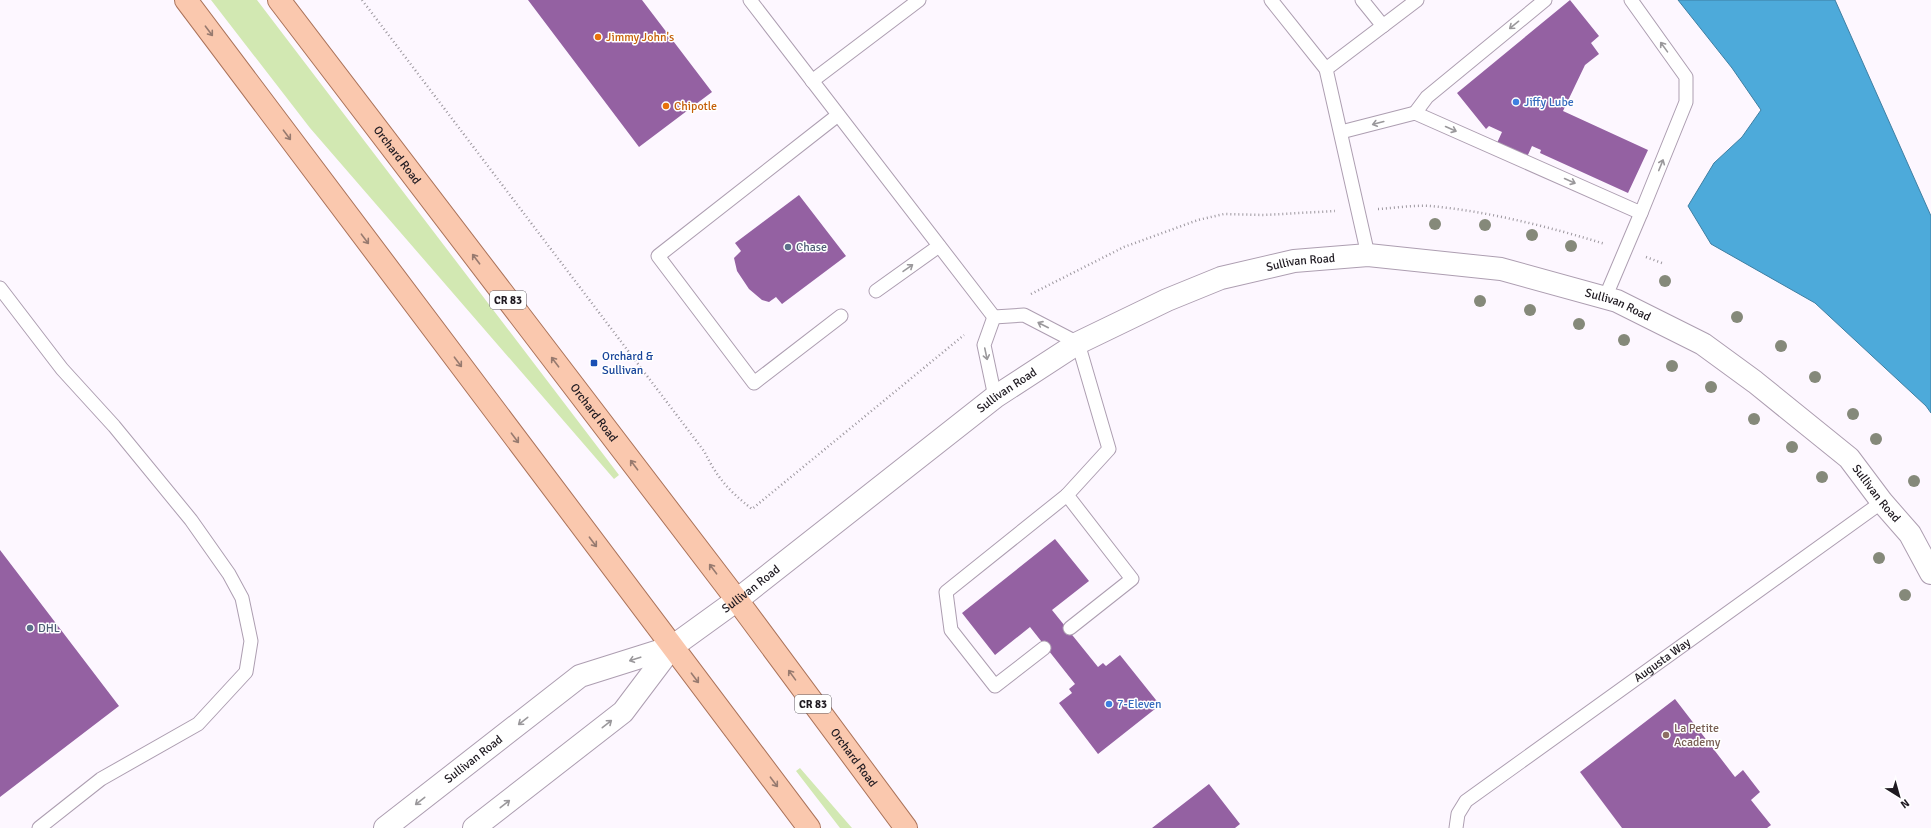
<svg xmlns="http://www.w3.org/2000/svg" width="1931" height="828" font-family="Signika,sans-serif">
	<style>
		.green { fill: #d2e8b2 }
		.water { fill: #4daada; stroke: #3f7fa2 }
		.building { fill: #9461a2 }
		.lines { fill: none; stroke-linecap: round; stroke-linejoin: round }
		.service-casing { stroke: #ad9eb1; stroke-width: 15 }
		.minor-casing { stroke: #ad9eb1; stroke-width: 24 }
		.tertiary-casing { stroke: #ad9eb1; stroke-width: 24 }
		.primary-casing { stroke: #ab735a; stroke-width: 24 }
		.path { stroke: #9c979e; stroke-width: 2.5; stroke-dasharray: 1 3; stroke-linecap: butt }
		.service { stroke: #fff; stroke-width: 13 }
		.minor { stroke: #fff; stroke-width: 22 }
		.tertiary { stroke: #fff; stroke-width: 22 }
		.primary { stroke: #fac8ae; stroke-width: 22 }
		.tree { fill: #85897a }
		.oneway { stroke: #9a989b }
		.oneway2 { stroke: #977a6f }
		.food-dot { fill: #e8710a; stroke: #fff; stroke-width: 1.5 }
		.shop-dot { fill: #3f7fe0; stroke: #fff; stroke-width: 1.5 }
		.service-dot { fill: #5c6f8a; stroke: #fff; stroke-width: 1.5 }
		.transit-dot { fill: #1a4fb4; stroke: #fff; stroke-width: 1.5 }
		.education-dot { fill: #8d6e63; stroke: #fff; stroke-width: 1.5 }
		.labels { text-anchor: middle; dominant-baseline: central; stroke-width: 3; stroke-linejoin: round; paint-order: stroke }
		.shield { fill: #fff; stroke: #625f64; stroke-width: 1 }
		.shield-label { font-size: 11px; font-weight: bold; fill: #1f1a21 }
		.food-label { font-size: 12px; fill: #c56008; stroke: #fff; text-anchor: start }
		.shop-label { font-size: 12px; fill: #366cbe; stroke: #fff; text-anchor: start }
		.street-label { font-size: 12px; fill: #1f1a21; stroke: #fff }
		.service-label { font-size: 12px; fill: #4e5e75; stroke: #fff; text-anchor: start }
		.transit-label { font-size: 12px; fill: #164399; stroke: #fff; text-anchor: start }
		.education-label { font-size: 12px; fill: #785e54; stroke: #fff; text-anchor: start }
	</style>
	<rect width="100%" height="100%" fill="#fdf7ff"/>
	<path class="green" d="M211,0H257L619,475L614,479L310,128Z
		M800,768L852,828H840L796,771Z"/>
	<path class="water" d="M1678,0H1835L1931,216V413L1926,406L1815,303L1711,244L1688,206L1714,163L1742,137L1761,110L1732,68Z"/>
	<path class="building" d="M528,0H642L712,92L639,147Z
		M1570,0L1599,36L1591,43L1599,54L1585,65L1563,111L1648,150L1628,193L1540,153L1541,150L1532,146L1527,157L1497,143L1502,132L1489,126L1486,129L1457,93Z
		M799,195L846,256L782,304L776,297L769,302L762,300L749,289L737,271L734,258L741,251L735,243Z
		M1055,539L1089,581L1052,610L1098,667L1103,663L1106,666L1120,655L1160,705L1098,754L1059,703L1072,693L1069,689L1075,684L1030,627L995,655L962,613Z
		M0,550L119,706L0,797Z
		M1675,699L1735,777L1743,770L1760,792L1751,800L1771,825L1767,828H1622L1580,772Z
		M1209,784L1240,824L1235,828H1152Z"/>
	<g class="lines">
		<defs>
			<g id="service">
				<path d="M750,0L994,317"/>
				<path d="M1271,0L1326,69"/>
				<path d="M1362,0L1383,26"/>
				<path d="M812,81L919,0"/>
				<path d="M1415,113L1427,97L1545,0"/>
				<path d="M838,115L658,256L754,383L841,316"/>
				<path d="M1341,132L1415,113L1641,213L1686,102V77L1631,0"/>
				<path d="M1368,255L1326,69L1417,0"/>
				<path d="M0,288L62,369L114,426L191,520L229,574L242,598L251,641L246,672L198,724L101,779L39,828"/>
				<path d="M876,291L939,246"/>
				<path d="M1605,298L1641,213"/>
				<path d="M994,317L1024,315L1078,343L1109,449L1067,495L1132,579L1070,628"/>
				<path d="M994,317L984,345L995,397"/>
				<path d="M1044,648L995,686L951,630L946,592L1067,495"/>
				<path id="s1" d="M1456,828L1458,814L1466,801L1882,502"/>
			</g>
			<g id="minor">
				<path id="s2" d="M672,647L737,600L995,397L1078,343L1167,300L1221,278L1294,261L1368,255L1501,269L1617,301L1703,344L1755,382L1849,458L1882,502L1910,534L1931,573"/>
			</g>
			<g id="tertiary">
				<path id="s3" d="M385,828L580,676L672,647"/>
				<path d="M474,828L623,712L672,647"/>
			</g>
			<g id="primary">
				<path d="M186,0L809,828"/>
				<path id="s4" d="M279,0L737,600L906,828"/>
			</g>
		</defs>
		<use href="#service" class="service-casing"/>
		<use href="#minor" class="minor-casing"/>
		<use href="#tertiary" class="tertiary-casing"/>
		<use href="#primary" class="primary-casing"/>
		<path class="path" d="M362,0L704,451C718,479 728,490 752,509L964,335
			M1378,209C1395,208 1413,205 1430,206C1487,211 1550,227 1605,244
			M1646,257L1662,263
			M1031,294L1124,247L1198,220L1224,214L1264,215L1335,211"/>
		<use href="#service" class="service"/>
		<use href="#minor" class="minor"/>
		<use href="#tertiary" class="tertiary"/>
		<use href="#primary" class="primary"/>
	</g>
	<g class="tree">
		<circle cx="1435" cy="224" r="6"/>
		<circle cx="1485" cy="225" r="6"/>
		<circle cx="1532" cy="235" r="6"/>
		<circle cx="1571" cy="246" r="6"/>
		<circle cx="1665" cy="281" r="6"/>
		<circle cx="1480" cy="301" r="6"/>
		<circle cx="1530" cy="310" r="6"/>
		<circle cx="1737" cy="317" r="6"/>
		<circle cx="1579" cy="324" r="6"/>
		<circle cx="1624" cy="340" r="6"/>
		<circle cx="1781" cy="346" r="6"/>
		<circle cx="1672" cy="366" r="6"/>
		<circle cx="1815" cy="377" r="6"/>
		<circle cx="1711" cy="387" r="6"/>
		<circle cx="1853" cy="414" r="6"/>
		<circle cx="1754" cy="419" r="6"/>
		<circle cx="1876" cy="439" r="6"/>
		<circle cx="1792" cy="447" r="6"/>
		<circle cx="1822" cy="477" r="6"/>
		<circle cx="1914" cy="481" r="6"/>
		<circle cx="1879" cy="558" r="6"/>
		<circle cx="1905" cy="595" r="6"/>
	</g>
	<defs><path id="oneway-shaft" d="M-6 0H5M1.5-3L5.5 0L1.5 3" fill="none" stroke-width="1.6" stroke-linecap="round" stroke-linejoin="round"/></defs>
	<g class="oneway">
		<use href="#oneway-shaft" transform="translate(1514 25) rotate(141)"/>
		<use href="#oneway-shaft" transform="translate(1664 47) rotate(-126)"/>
		<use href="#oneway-shaft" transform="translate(1378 123) rotate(165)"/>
		<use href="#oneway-shaft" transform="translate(1451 129) rotate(24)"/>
		<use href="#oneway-shaft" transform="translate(1661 165) rotate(-68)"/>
		<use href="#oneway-shaft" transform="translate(1570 181) rotate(24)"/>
		<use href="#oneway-shaft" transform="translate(908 268) rotate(-35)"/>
		<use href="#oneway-shaft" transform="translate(1043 325) rotate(-153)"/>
		<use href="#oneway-shaft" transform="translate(986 354) rotate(78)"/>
		<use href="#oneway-shaft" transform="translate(635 659) rotate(162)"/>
		<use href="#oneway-shaft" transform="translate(523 721) rotate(142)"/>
		<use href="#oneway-shaft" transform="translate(607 724) rotate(-38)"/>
		<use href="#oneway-shaft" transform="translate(420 801) rotate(142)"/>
		<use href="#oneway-shaft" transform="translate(505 804) rotate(-38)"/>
	</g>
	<g class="oneway2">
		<use href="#oneway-shaft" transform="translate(209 31) rotate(53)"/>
		<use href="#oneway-shaft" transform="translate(287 135) rotate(53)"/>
		<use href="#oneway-shaft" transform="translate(365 239) rotate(53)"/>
		<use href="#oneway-shaft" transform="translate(476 259) rotate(-127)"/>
		<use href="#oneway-shaft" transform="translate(458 362) rotate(53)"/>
		<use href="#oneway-shaft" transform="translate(555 362) rotate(-127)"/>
		<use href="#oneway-shaft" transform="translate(515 438) rotate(53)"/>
		<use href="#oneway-shaft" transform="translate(634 465) rotate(-127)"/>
		<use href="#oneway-shaft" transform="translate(593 542) rotate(53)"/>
		<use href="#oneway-shaft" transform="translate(713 569) rotate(-127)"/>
		<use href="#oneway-shaft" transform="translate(792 675) rotate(-126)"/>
		<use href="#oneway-shaft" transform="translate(695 678) rotate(53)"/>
		<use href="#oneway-shaft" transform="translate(774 782) rotate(53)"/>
	</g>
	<g class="food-dot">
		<circle cx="598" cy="37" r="4"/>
		<circle cx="666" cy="106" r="4"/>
	</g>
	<g class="shop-dot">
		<circle cx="1516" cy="102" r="4"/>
		<circle cx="1109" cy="704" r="4"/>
	</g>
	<g class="service-dot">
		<circle cx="788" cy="247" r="4"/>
		<circle cx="30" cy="628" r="4"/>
	</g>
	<rect class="transit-dot" x="590" y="359" width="8" height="8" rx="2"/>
	<circle class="education-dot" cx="1666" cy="735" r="4"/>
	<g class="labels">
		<g class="shield">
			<rect x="490" y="291" width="36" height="18" rx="3"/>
			<rect x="795" y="695" width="36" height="18" rx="3"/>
		</g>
		<g class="shield-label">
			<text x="508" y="300">CR 83</text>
			<text x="813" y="704">CR 83</text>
		</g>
		<g class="food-label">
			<text x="606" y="37">Jimmy John's</text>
			<text x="674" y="106">Chipotle</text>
		</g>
		<g class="shop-label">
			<text x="1524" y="102">Jiffy Lube</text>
			<text x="1117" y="704">7-Eleven</text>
		</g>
		<g class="street-label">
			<text stroke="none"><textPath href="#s4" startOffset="195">Orchard Road</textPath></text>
			<text stroke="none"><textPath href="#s2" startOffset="746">Sullivan Road</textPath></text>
			<text stroke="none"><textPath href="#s2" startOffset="1070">Sullivan Road</textPath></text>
			<text stroke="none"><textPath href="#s2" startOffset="422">Sullivan Road</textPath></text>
			<text stroke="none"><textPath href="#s4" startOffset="519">Orchard Road</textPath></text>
			<text stroke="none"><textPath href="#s2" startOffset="1394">Sullivan Road</textPath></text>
			<text stroke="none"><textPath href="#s2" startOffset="98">Sullivan Road</textPath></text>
			<text stroke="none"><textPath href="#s1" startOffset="271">Augusta Way</textPath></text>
			<text stroke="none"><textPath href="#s4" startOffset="951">Orchard Road</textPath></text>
			<text stroke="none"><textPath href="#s3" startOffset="112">Sullivan Road</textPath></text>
		</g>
		<g class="service-label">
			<text x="796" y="247">Chase</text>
			<text x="38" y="628">DHL</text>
		</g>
		<g class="transit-label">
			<text x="602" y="356">Orchard &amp;<tspan x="602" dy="14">Sullivan</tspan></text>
		</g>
		<g class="education-label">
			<text x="1674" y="728">La Petite<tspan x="1674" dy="14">Academy</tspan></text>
		</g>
	</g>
	<g transform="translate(1899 796) rotate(143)" stroke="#ffffff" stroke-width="3" paint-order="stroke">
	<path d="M0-3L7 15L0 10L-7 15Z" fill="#1f1a21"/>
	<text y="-6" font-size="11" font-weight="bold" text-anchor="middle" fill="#1f1a21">N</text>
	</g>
</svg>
